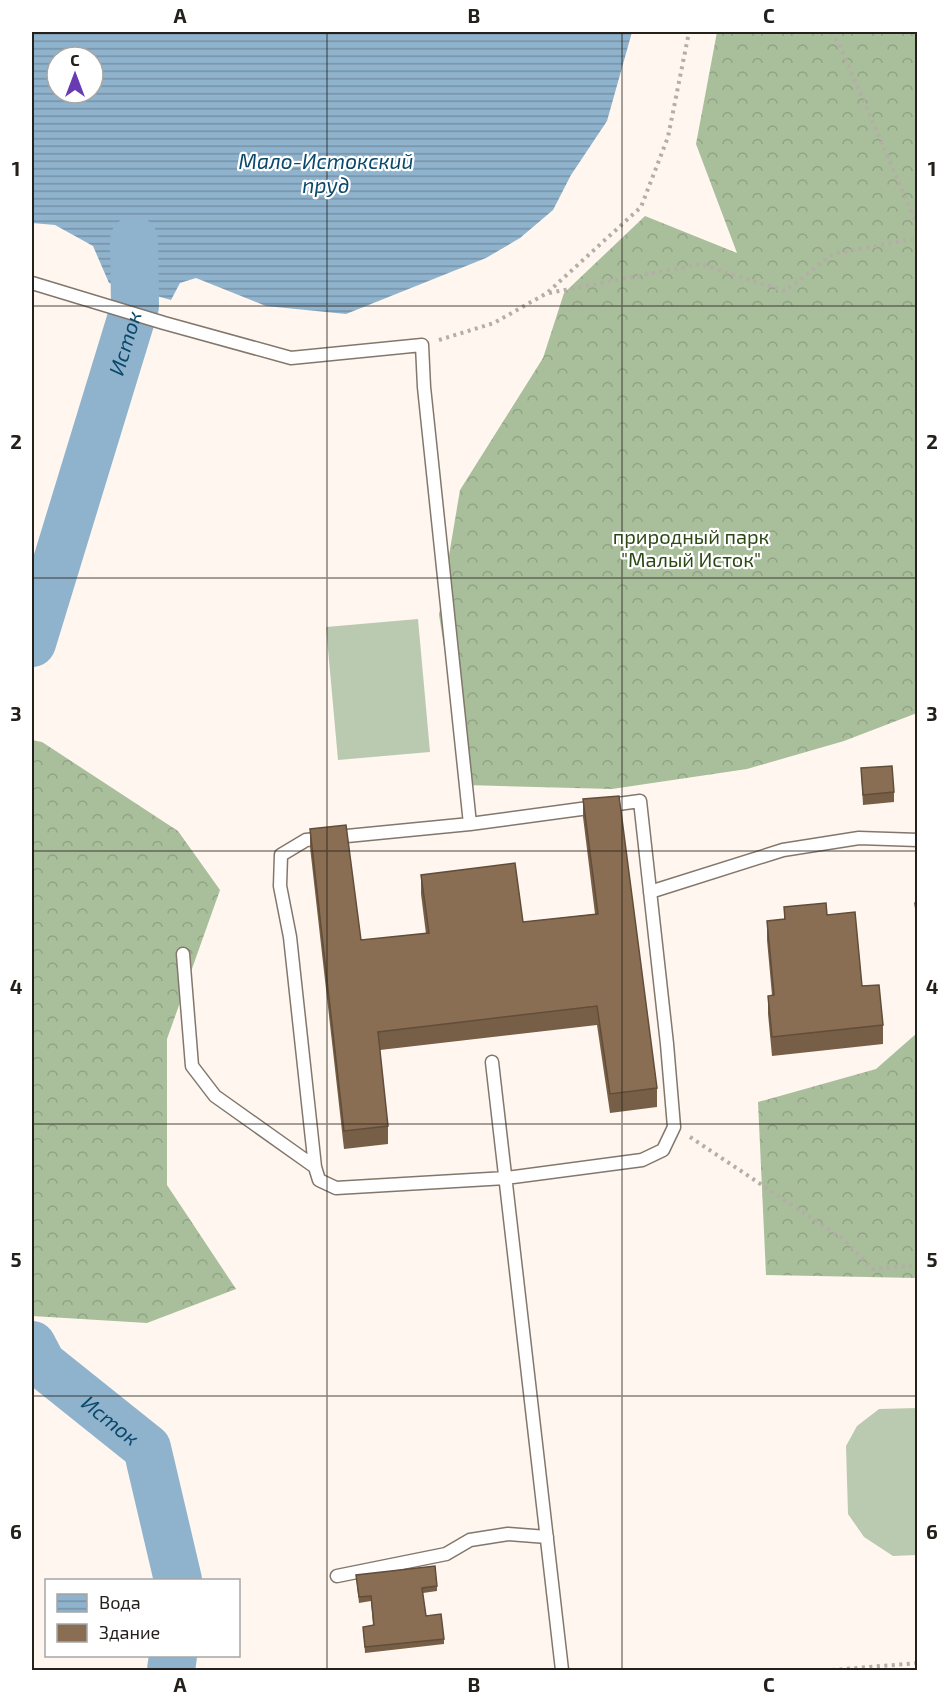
<svg xmlns="http://www.w3.org/2000/svg" width="949" height="1702" font-family="'Exo 2',sans-serif">
	<style>
		.forest { fill: url(#forest-crowns) }
		.pitch { fill: #bacab0 }
		.water { fill: url(#water-rules); fill-rule: evenodd }
		.lines { fill: none; stroke-linecap: round; stroke-linejoin: round }
		.river { stroke: #90b3cd; stroke-width: 48 }
		.lane-casing { stroke: #83776c; stroke-width: 15 }
		.path { stroke: #b5aea7; stroke-width: 4; stroke-dasharray: 3 4.5; stroke-linecap: butt }
		.lane { stroke: #fff; stroke-width: 12 }
		.wall { fill: #775f47 }
		.building { fill: #8a6e53; stroke: #614d3a; stroke-width: 1.5 }
		.grid { fill: none; stroke: #24201b; stroke-width: 1.5; stroke-opacity: 0.55 }
		.labels { text-anchor: middle; dominant-baseline: central; stroke-width: 4.5; stroke-linejoin: round; paint-order: stroke }
		.park-label { font-size: 20px; fill: #2c4815; stroke: #fff }
		.water-label { font-size: 21px; font-style: italic; fill: #0b496c; stroke: #fff }
		.neatline { fill: none; stroke: #24201b; stroke-width: 2 }
		.grid-label { font-size: 20px; text-anchor: middle; font-weight: bold; fill: #24201b }
	</style>
	<defs>
		<pattern id="forest-crowns" width="20" height="18" patternUnits="userSpaceOnUse" patternTransform="scale(1.5)"><rect width="20" height="18" fill="#a9be9b"/><path d="M2 6a3 3 0 1 1 6 0M12 15a3 3 0 1 1 6 0" fill="none" stroke="#91a385"/></pattern>
		<pattern id="water-rules" width="6" height="5" patternUnits="userSpaceOnUse" patternTransform="scale(1.5)"><rect width="6" height="5" fill="#90b3cd"/><path d="M0 2.5h6" fill="none" stroke="#7591a6"/></pattern>
	</defs>
	<rect width="100%" height="100%" fill="#fff6ef"/>
	<path class="forest" d="M717,32H917V713L844,741L747,769L612,789L466,785L439,615L460,490L543,358L564,293L645,216L737,253L696,144Z
		M32,740L42,742L178,831L220,890L167,1039V1185L236,1289L147,1323L32,1316Z
		M917,1033V1278L766,1275L758,1102L876,1069Z"/>
	<path class="pitch" d="M418,619L430,752L338,760L326,627Z
		M917,1408V1555L893,1556L864,1537L848,1514L846,1446L857,1426L879,1409Z"/>
	<path class="water" d="M32,32H632L607,121L571,175L553,210L520,238L486,258L346,314L266,306L196,278L180,283L171,300L146,293L142,308L126,304L130,290L109,283L93,246L55,225L32,223ZM57,57H93V93H57Z"/>
	<g class="lines">
		<g class="river">
			<path id="s1" d="M32,643L135,306L134,240"/>
			<path id="s2" d="M32,1345L42,1364L147,1448L178,1580"/>
			<path d="M171,1670L173,1656"/>
		</g>
		<defs>
			<path id="lane" d="M32,283L164,323L291,358L422,345L424,387L470,824
				M640,801L667,1044L674,1127L663,1150L642,1160L506,1178L336,1188L319,1180L315,1167L290,937L280,886L281,855L306,840L470,824Z
				M650,892L783,850L859,838L918,840
				M183,954L192,1066L215,1096L315,1167
				M492,1062L562,1670
				M337,1576L446,1554L470,1540L508,1534L547,1537"/>
		</defs>
		<use href="#lane" class="lane-casing"/>
		<path class="path" d="M831,32L840,46L918,227
			M549,293L700,264L785,291L833,254L918,238
			M439,340L494,323L547,293L641,207L668,137L689,32
			M690,1137L843,1239L873,1269L918,1265
			M832,1670L918,1663"/>
		<use href="#lane" class="lane"/>
	</g>
	<path class="wall" d="M861,768L894,792V802L863,805Z
		M583,799L657,1088V1107L610,1113L597,1025L380,1050L388,1126V1144L344,1149L310,847V829L361,940L426,934L421,894V875L523,922L595,914L583,817Z
		M918,902V935L915,913V903Z
		M784,907L827,915L862,986L883,1025V1044L772,1056L768,1014V996L772,995L767,940V921L784,919Z
		M356,1575L437,1586V1591L423,1593L426,1616L444,1639V1644L365,1653L363,1627L373,1625L371,1601L359,1603Z"/>
	<path class="building" d="M892,766L894,792L863,795L861,768Z
		M619,796L657,1088L610,1094L597,1006L378,1032L388,1126L344,1131L310,829L346,825L361,940L429,933L421,875L515,863L523,922L598,914L583,799Z
		M918,902V925L915,903Z
		M826,903L827,915L855,912L862,986L879,985L883,1025L772,1037L768,996L774,995L767,921L785,919L784,907Z
		M435,1566L437,1586L422,1588L426,1616L441,1614L444,1639L365,1647L363,1627L374,1625L371,1596L359,1597L356,1575Z"/>
	<path class="grid" d="M327,32V1670M622,32V1670M32,306H918M32,578H918M32,851H918M32,1124H918M32,1396H918"/>
	<g class="labels">
		<g class="park-label">
			<text x="691" y="536">природный парк<tspan x="691" dy="23">"Малый Исток"</tspan></text>
		</g>
		<g class="water-label">
			<text x="326" y="160">Мало-Истокский<tspan x="326" dy="24">пруд</tspan></text>
			<text stroke="none"><textPath href="#s1" startOffset="314">Исток</textPath></text>
			<text stroke="none"><textPath href="#s2" startOffset="110">Исток</textPath></text>
		</g>
	</g>
	<rect width="949" height="1702" fill="none" stroke="#ffffff" stroke-width="66"/>
	<rect x="45" y="1579" width="195" height="78" fill="#ffffff" stroke="#a7a6a4" stroke-width="1.5"/>
	<rect x="57" y="1594" width="30" height="18" fill="url(#water-rules)" stroke="#a7a6a4" stroke-width="1.5"/>
	<text x="99" y="1609" font-size="18" fill="#24201b">Вода</text>
	<rect x="57" y="1624" width="30" height="18" fill="#8a6e53" stroke="#a7a6a4" stroke-width="1.5"/>
	<text x="99" y="1639" font-size="18" fill="#24201b">Здание</text>
	<g transform="translate(75 75)"><circle r="28" fill="#ffffff" stroke="#a7a6a4" stroke-width="1.5"/>
	<path d="M0-4.5L10 22L0 15L-10 22Z" fill="#693bb3"/>
	<text y="-9" font-size="16" font-weight="bold" text-anchor="middle" fill="#24201b">С</text>
	</g>
	<rect x="33" y="33" width="883" height="1636" class="neatline"/>
	<g class="grid-label">
		<text x="180" y="23">A</text>
		<text x="474" y="23">B</text>
		<text x="769" y="23">C</text>
		<text x="16" y="176">1</text>
		<text x="932" y="176">1</text>
		<text x="16" y="449">2</text>
		<text x="932" y="449">2</text>
		<text x="16" y="721">3</text>
		<text x="932" y="721">3</text>
		<text x="16" y="994">4</text>
		<text x="932" y="994">4</text>
		<text x="16" y="1267">5</text>
		<text x="932" y="1267">5</text>
		<text x="16" y="1539">6</text>
		<text x="932" y="1539">6</text>
		<text x="180" y="1692">A</text>
		<text x="474" y="1692">B</text>
		<text x="769" y="1692">C</text>
	</g>
</svg>
